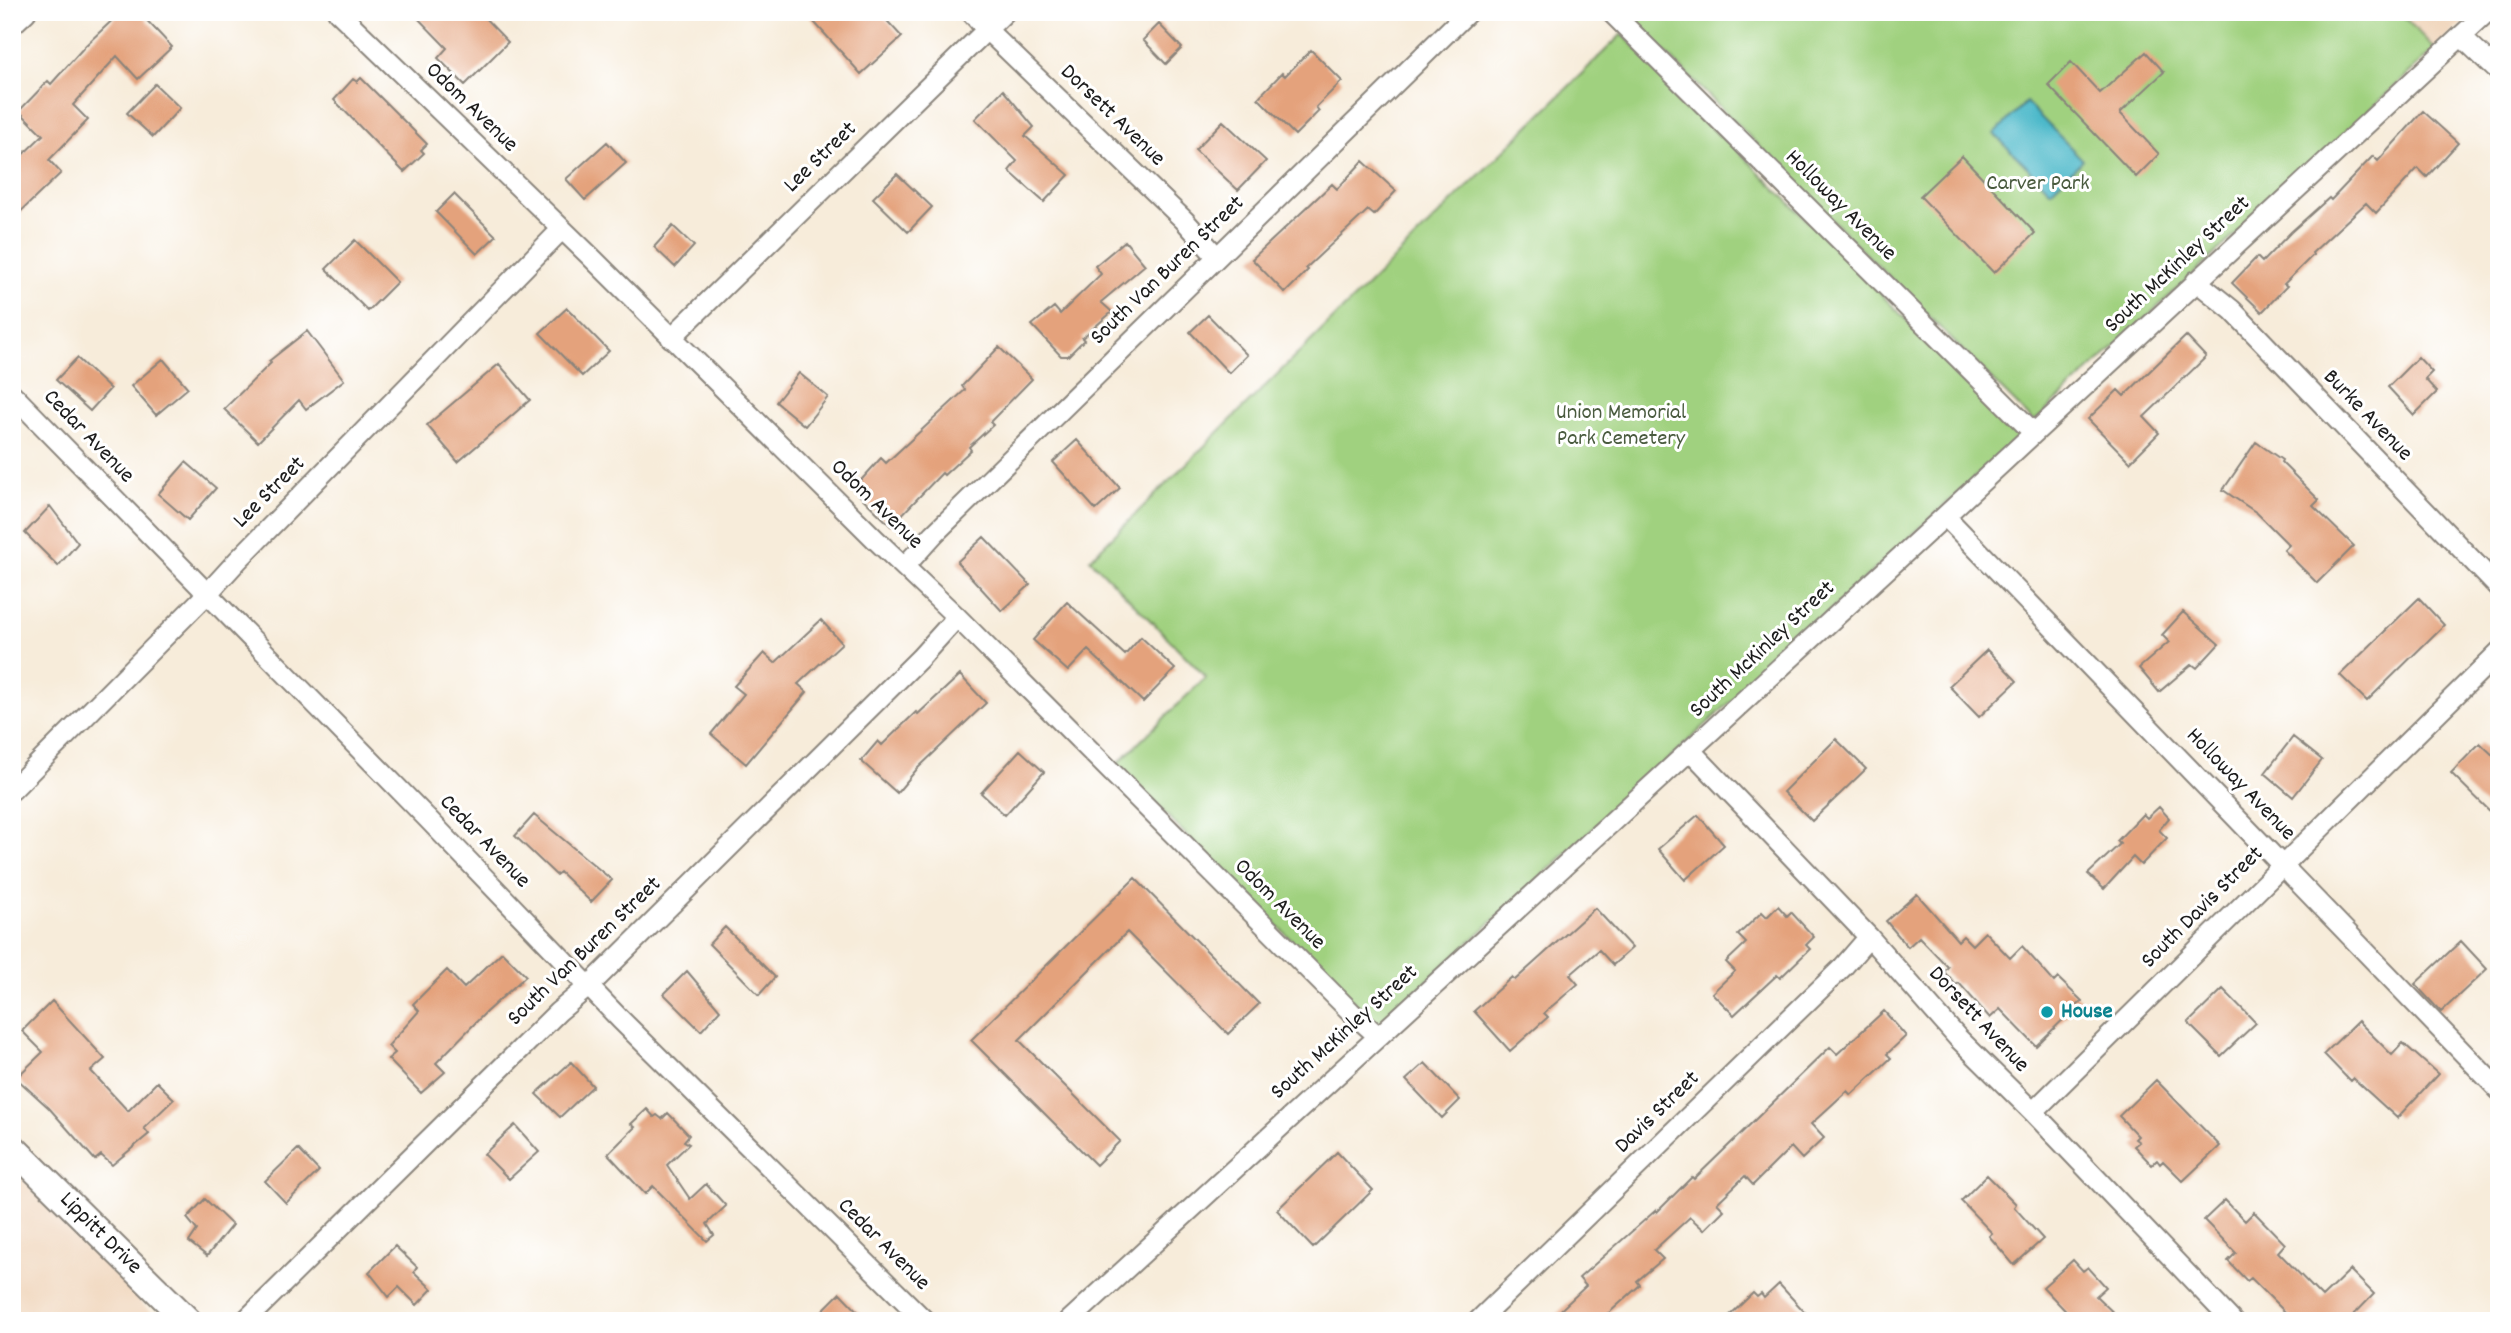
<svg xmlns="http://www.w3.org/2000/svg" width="2511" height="1333" font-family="Dekko,sans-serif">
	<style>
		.built { fill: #f0d6bc }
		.green { fill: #a0d17f; stroke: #5e764e; stroke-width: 2 }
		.water { fill: #4eb9ca; stroke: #356a73; stroke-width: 2 }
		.building { fill: #e4a27b }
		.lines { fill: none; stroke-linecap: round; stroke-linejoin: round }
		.street-casing { stroke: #8a847b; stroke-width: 23 }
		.secondary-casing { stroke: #8a847b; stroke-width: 30 }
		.street { stroke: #fff; stroke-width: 19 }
		.secondary { stroke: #fff; stroke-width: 26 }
		.culture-dot { fill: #0f9aa8; stroke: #fff; stroke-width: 2.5 }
		.labels { text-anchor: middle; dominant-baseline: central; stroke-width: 6; stroke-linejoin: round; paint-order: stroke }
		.street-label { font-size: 23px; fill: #1c1c1c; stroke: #fff }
		.park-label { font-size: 23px; fill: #4a5b3f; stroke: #fff }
		.culture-label { font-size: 23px; font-weight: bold; fill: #0d838f; stroke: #fff; text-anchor: start }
	</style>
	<rect width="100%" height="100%" fill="#fff"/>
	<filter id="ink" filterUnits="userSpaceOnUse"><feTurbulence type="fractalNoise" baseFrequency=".0143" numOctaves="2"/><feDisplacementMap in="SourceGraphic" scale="14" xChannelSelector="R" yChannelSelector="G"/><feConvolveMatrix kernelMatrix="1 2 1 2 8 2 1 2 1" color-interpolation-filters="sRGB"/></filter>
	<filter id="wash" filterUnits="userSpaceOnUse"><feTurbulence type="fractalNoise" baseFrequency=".00686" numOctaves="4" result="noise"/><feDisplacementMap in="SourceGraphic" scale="28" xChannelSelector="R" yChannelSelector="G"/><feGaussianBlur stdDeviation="1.57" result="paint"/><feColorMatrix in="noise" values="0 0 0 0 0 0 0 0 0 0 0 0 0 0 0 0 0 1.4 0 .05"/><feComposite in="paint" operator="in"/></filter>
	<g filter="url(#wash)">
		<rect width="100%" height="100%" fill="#f7ecda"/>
		<path class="built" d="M2399,12H2474L2435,49Z
			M12,1169L159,1321H12Z"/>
		<path class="green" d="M1625,12H2399L2435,49L2034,422Z
			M1622,34L2021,435L1378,1026L1116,765L1206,677L1090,559Z"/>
		<path class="water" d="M2026,102L2083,160L2051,191L1994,134Z"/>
		<g id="blocks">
			<path class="building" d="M121,12H139L172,47L138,79L117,56L73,105L88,120L49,160L61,173L12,220V165L43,135L19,111L48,81L51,84L86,45Z
				M412,12H479L508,42L465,85L438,58L447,48Z
				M805,12H879L902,37L861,74Z
				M1159,24L1182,48L1166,64L1143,40Z
				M1311,50L1342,81L1316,107L1319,111L1295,135L1258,98L1282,73L1285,76Z
				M2146,52L2164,72L2120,113L2159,154L2136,177L2048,85L2071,62L2100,93Z
				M361,78L427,144L421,150L424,153L404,172L334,100L353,79L357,82Z
				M155,84L180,108L153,137L127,113Z
				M1003,90L1034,127L1025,136L1069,175L1044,202L1009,171L1017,161L975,119Z
				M2423,111L2458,143L2427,177L2418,168L2376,213L2366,203L2312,253L2313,255L2284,284L2287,286L2262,312L2232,283L2257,257L2262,262L2291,232L2329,198L2331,200L2373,156L2378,161Z
				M1223,121L1266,161L1238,190L1195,150Z
				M607,142L626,163L585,200L566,179Z
				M1962,156L2035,233L1994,273L1920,196Z
				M1363,161L1396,191L1374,215L1368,210L1306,268L1308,270L1285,293L1252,259L1332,184L1337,189Z
				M897,174L932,207L908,232L873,198Z
				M454,194L496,236L477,254L436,212Z
				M673,226L694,246L675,267L654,247Z
				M355,240L397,282L368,311L326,269Z
				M1125,241L1145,265L1101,302L1112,312L1082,338L1084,340L1068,356H1061L1032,325L1054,307L1060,314L1101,274L1095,266Z
				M567,308L609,351L582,376L540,333Z
				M1208,315L1247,355L1229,373L1190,332Z
				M307,331L344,380L306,409L299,400L258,442L224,409L271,363L269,361Z
				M2186,336L2206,357L2144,417L2159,433L2130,462L2088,419L2118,390L2124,396Z
				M999,347L1032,379L990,422L993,425L969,447L971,450L944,475L942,473L891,526L853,489L881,458L886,463L965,390L962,386Z
				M2418,357L2432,372L2425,379L2437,392L2414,415L2388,387Z
				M77,358L110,389L90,411L56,380Z
				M163,359L188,388L156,415L131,386Z
				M499,364L530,400L458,462L427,425Z
				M799,373L828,397L805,426L776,402Z
				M1077,440L1120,488L1096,510L1053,462Z
				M2256,442L2282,460L2281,462L2319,500L2313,506L2354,546L2317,583L2284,550L2289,545L2257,513L2223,490Z
				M186,462L216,488L188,520L158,494Z
				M50,506L78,543L58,566L25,533Z
				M984,537L1030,585L1002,611L957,562Z
				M2419,598L2444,625L2367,701L2340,675Z
				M1067,602L1125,655L1141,637L1175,669L1143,702L1088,650L1068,671L1033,640Z
				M2183,612L2219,644L2197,668L2192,664L2159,692L2139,668L2169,642L2162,635Z
				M821,620L842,643L798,684L807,692L746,764L711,734L744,694L734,686L764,653L775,663Z
				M1987,650L2017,681L1979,717L1949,686Z
				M960,675L986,703L917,769L897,793L861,761L878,741L882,745L916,712L918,714Z
				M2293,737L2322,760L2293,797L2265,773Z
				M1836,739L1866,769L1812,821L1783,792Z
				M2480,743L2499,761V820L2451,773Z
				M1020,750L1044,772L1005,815L981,793Z
				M2159,807L2169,818L2159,830L2167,838L2141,865L2133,857L2104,889L2088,874L2120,844L2117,841L2143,814L2147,818Z
				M534,815L612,880L591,902L560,872L556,875L515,836Z
				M1698,815L1724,845L1685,880L1658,849Z
				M1135,878L1259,1004L1228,1034L1127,932L1019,1040L1120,1141L1096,1165L971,1040Z
				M1917,894L1958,941L1963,936L1972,945L1985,932L2010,958L2022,946L2054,982L2058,978L2082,1001L2036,1046L2000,1009L1990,1018L1959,983L1956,985L1944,972L1948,967L1919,937L1908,947L1886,921Z
				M1778,906L1787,916L1791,912L1814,937L1806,945L1810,949L1780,978L1777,975L1734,1015L1712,993L1735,971L1726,962L1746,943L1738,935L1762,912L1767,917Z
				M1595,908L1632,948L1613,965L1599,950L1570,975L1578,984L1544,1013L1548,1017L1510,1051L1474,1011L1512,977L1515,980Z
				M725,927L775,977L759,995L709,944Z
				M2461,941L2487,969L2441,1012L2415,984Z
				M502,952L526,976L486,1012L436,1063L445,1072L421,1093L388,1059L395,1053L388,1046L419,1011L413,1004L447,970L464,988Z
				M687,971L720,1010L701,1031L664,994Z
				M2223,989L2256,1023L2221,1056L2188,1023Z
				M52,1001L105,1059L91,1071L128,1111L157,1082L174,1099L144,1128L149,1134L112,1165L101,1155L95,1160L49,1108L16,1078L43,1052L22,1031Z
				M1884,1011L1906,1036L1887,1054L1891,1058L1851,1095L1847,1091L1811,1124L1824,1138L1802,1159L1791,1147L1753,1185L1745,1176L1717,1203L1724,1210L1704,1230L1690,1217L1654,1250L1663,1259L1637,1281L1640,1285L1600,1321H1549L1586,1286L1579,1278L1656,1210L1657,1212L1692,1177L1694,1179L1830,1047L1837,1054Z
				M2358,1021L2392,1055L2403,1043L2438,1074L2397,1118L2353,1078L2350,1081L2324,1054Z
				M571,1062L593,1086L560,1117L536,1094Z
				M1425,1063L1460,1100L1442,1118L1406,1080Z
				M2156,1080L2220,1146L2183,1181L2163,1161L2160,1164L2157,1160L2152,1165L2134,1146L2139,1142L2135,1139L2138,1136L2119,1116Z
				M647,1109L654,1117L657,1115L662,1119L668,1113L689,1135L684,1141L689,1144L667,1165L690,1199L706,1184L726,1206L707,1224L714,1235L707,1241L653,1186L645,1194L608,1154L635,1127L631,1124Z
				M515,1125L539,1152L509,1179L484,1154Z
				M298,1149L319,1171L286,1203L265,1181Z
				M1337,1152L1373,1190L1313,1248L1277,1210Z
				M1987,1175L2016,1204L2014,1207L2043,1239L2014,1265L1989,1236L1992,1233L1961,1201Z
				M205,1199L232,1225L207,1256L189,1242L197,1230L187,1218Z
				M2225,1200L2245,1221L2254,1212L2285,1244L2278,1252L2322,1297L2350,1270L2374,1294L2348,1321H2294L2251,1278L2247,1281L2228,1261L2236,1253L2204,1220Z
				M395,1246L417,1267L414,1272L432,1289L417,1305L399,1287L389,1297L369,1272Z
				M2073,1260L2083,1271L2088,1267L2106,1287L2096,1296L2122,1321H2075L2043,1287Z
				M1779,1284L1813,1321H1724L1753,1293L1757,1297L1761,1294L1764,1298Z
				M840,1293L867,1321H812Z"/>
		</g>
	</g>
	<g filter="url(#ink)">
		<use href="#blocks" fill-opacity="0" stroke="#8a847b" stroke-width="2"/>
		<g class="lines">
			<defs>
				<path id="street" d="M338,12L589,255L875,539L957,617L1351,1012L1377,1035
					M971,12L987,30L1184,220L1217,257
					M1611,12L2034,433
					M12,25L26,12
					M2461,36L2499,72
					M2196,281L2232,310L2499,588
					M671,338L1005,12
					M12,394L427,818L620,1019L925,1321
					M1945,516L2499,1090
					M905,566L934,534L1468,12
					M1690,750L1869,937L1957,1037L2033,1112L2232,1321
					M12,790L207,594L238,560L561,230
					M2033,1112L2499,652
					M245,1321L558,1012L589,986L920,658L957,617
					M1069,1321L1945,516L2487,12
					M1478,1321L1843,967L1869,937"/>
				<path id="secondary" d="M12,1147L188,1321"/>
			</defs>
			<use href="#street" class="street-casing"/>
			<use href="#secondary" class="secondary-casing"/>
			<use href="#street" class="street"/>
			<use href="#secondary" class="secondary"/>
		</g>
	</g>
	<circle class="culture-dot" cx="2047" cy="1012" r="7"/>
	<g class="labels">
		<g class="street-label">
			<text transform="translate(471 108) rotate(44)">Odom Avenue</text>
			<text transform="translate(1112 116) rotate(44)">Dorsett Avenue</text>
			<text transform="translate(821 158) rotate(-44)">Lee Street</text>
			<text transform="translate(1840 206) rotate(45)">Holloway Avenue</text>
			<text transform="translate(2178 265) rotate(-43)">South McKinley Street</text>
			<text transform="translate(1168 271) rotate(-44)">South Van Buren Street</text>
			<text transform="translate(2367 416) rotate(46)">Burke Avenue</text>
			<text transform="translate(88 437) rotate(46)">Cedar Avenue</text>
			<text transform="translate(270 493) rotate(-45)">Lee Street</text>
			<text transform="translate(876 505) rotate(44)">Odom Avenue</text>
			<text transform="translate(1763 650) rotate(-43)">South McKinley Street</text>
			<text transform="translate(2240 785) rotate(46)">Holloway Avenue</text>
			<text transform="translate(484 842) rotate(46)">Cedar Avenue</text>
			<text transform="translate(1279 905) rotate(45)">Odom Avenue</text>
			<text transform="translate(2203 908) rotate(-45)">South Davis Street</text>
			<text transform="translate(585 952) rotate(-44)">South Van Buren Street</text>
			<text transform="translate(1978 1020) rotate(47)">Dorsett Avenue</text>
			<text transform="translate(1345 1033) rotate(-42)">South McKinley Street</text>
			<text transform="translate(1658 1113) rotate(-44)">Davis Street</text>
			<text transform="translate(100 1234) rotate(45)">Lippitt Drive</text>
			<text transform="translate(883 1245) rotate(45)">Cedar Avenue</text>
		</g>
		<g class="park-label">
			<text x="2038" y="184">Carver Park</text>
			<text x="1621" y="413">Union Memorial<tspan x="1621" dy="26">Park Cemetery</tspan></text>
		</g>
		<g class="culture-label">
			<text x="2061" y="1012">House</text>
		</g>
	</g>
	<rect width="2511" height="1333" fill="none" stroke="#fff" stroke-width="42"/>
</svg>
